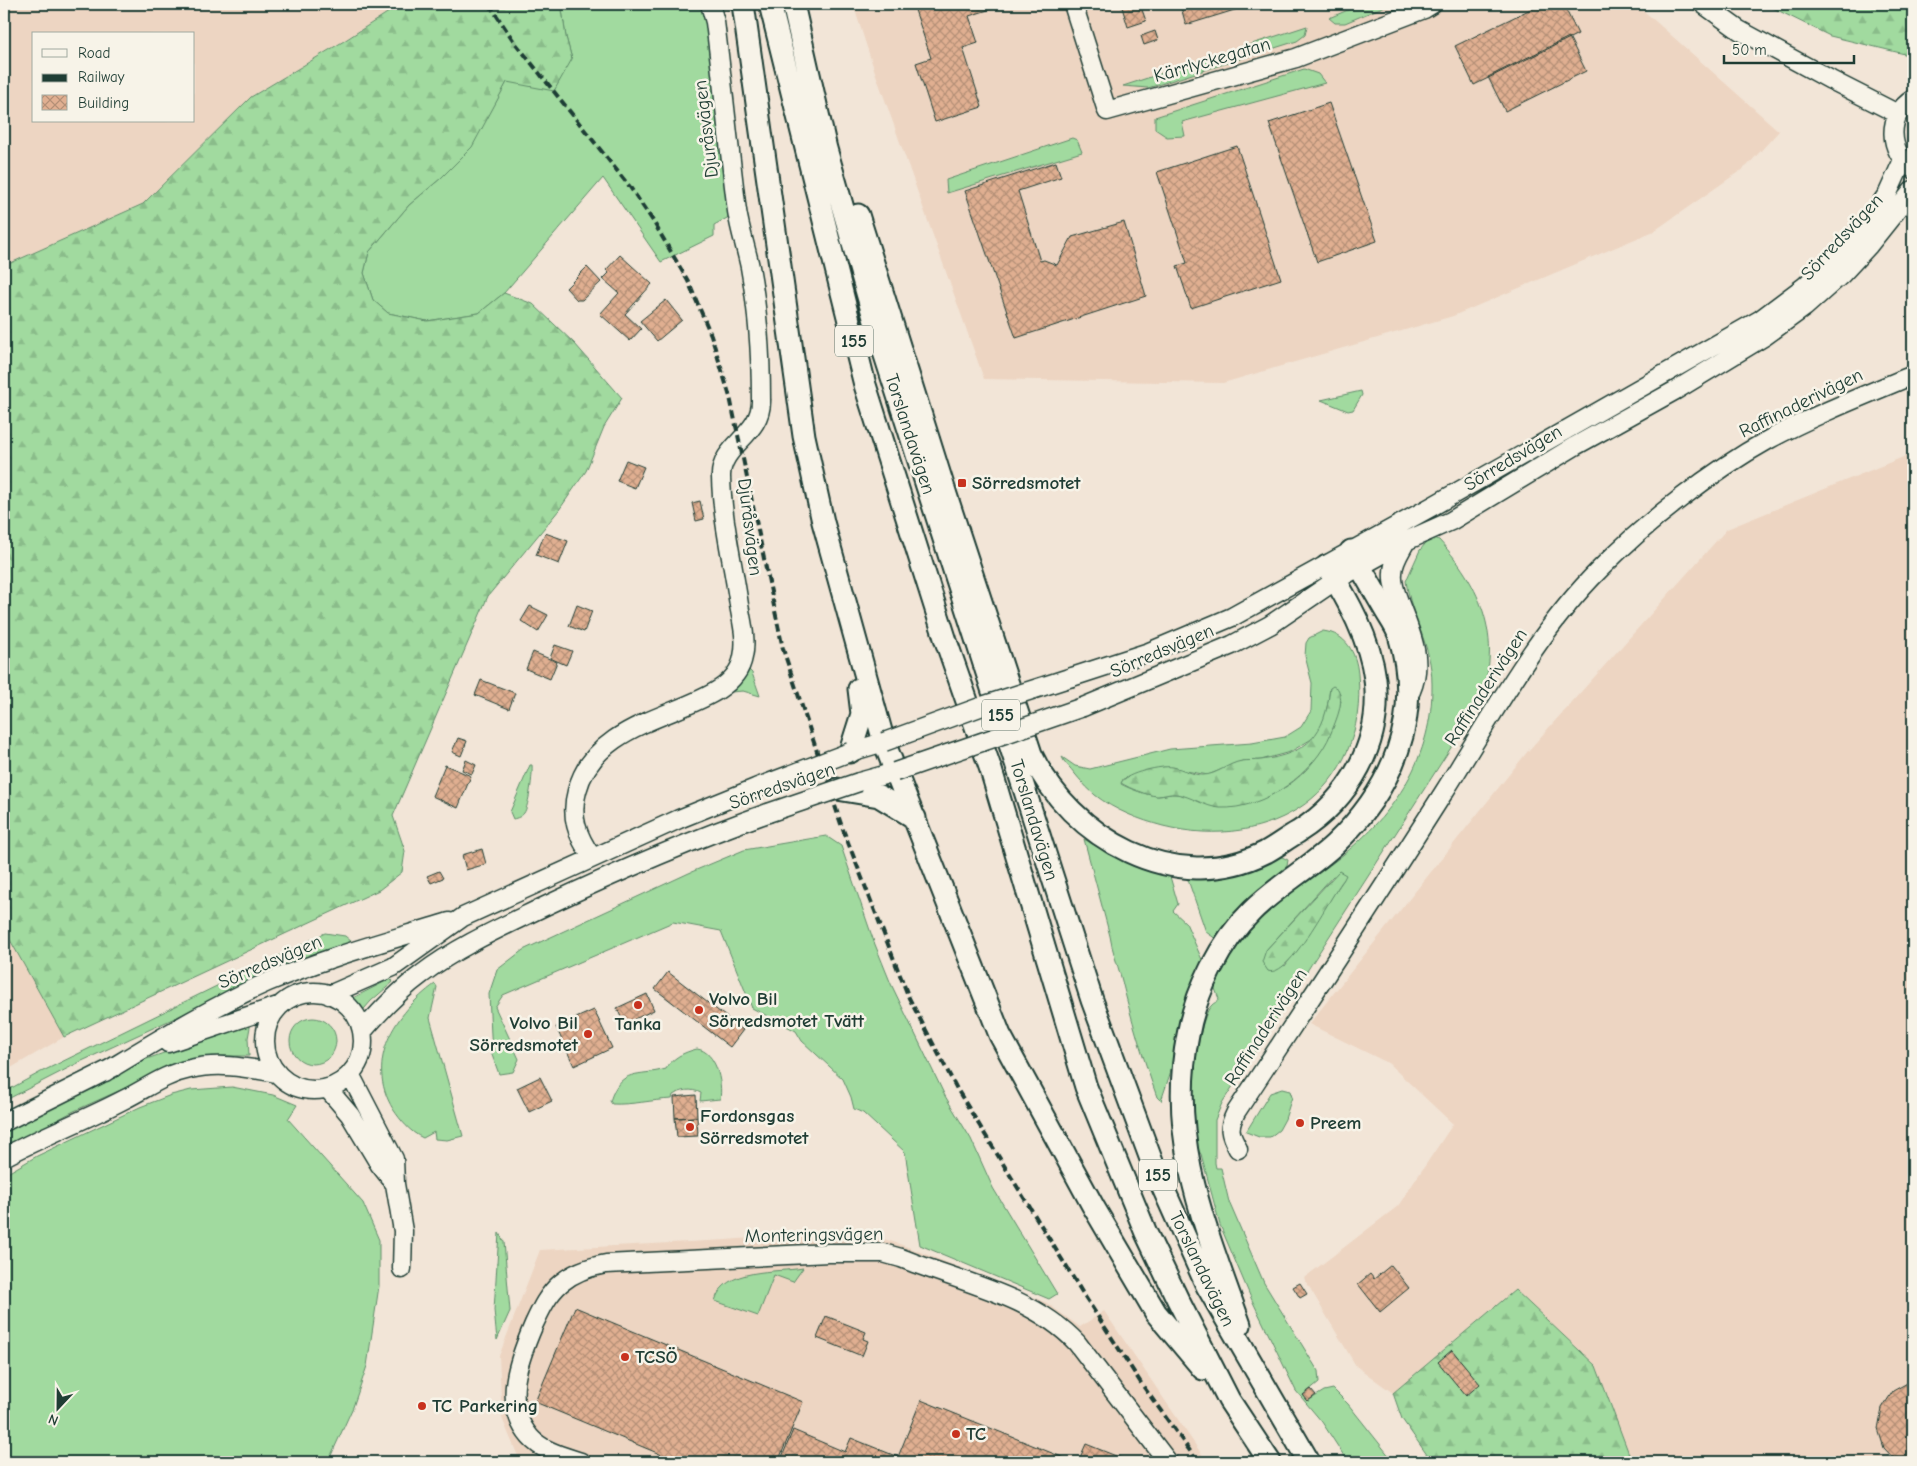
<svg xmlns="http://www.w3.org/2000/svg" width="1917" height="1466" font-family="'Comic Neue',sans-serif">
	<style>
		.built { fill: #edd5c2; fill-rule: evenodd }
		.grass { fill: #a1da9f; stroke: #608c6a; fill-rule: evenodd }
		.forest { fill: url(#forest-firs); stroke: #608c6a }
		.building { fill: url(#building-cross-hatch); stroke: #1f3d34 }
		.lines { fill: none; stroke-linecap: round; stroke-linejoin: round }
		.minor-casing { stroke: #1f3d34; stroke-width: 21 }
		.major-casing { stroke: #1f3d34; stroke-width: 25 }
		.minor { stroke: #f7f3e8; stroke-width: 18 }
		.major { stroke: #f7f3e8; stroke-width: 21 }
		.rail { stroke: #1f3d34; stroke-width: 4; stroke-dasharray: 8 4; stroke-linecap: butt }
		.minor-bridge-casing { stroke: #1f3d34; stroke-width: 21; stroke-linecap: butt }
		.minor-bridge { stroke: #f7f3e8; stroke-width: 18 }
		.poi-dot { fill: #c8321e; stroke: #f7f3e8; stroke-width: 2 }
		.labels { text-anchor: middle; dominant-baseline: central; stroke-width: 5; stroke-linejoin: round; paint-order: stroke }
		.shield { fill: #f7f3e8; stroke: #60746a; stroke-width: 1 }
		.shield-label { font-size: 18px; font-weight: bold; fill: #1f3d34 }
		.street-label { font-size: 19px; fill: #1f3d34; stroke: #f7f3e8 }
		.poi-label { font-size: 19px; font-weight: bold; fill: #1f3d34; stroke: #f7f3e8; text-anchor: start }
	</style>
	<defs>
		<pattern id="forest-firs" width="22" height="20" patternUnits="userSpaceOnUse" patternTransform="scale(1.25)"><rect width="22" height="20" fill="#a1da9f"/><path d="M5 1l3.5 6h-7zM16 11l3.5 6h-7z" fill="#8abc8a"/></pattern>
		<pattern id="building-cross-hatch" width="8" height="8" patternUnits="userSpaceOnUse" patternTransform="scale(1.25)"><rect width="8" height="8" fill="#e0af91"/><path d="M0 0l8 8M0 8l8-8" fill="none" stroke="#b59077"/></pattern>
	</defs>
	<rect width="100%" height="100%" fill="#f2e5d7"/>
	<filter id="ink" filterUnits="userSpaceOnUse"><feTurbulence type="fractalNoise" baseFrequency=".02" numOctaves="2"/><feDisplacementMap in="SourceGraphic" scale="10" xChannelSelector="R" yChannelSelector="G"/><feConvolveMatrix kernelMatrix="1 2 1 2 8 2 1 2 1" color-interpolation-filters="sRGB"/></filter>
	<g filter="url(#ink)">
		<path class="built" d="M4,4H401L344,41L251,97L143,204L4,266ZM34,34H194V121H34Z
			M853,4H1636L1779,131L1747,166L1654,231L1453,316L1223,383L984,379L874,69Z
			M1913,453V1462H1632L1596,1366L1515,1290L1393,1393L1356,1366L1304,1278L1398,1206L1453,1124L1388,1063L1309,1024L1528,751L1727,529Z
			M4,929L64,1037L4,1072Z
			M836,1231H860L908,1247L1047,1303L1080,1327L1104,1311L1207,1462L520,1461L502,1418L499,1356L540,1250L726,1240Z"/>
		<path class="grass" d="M568,4H719L746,208L714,225V236L661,262L603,178L504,293L479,313L427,321L388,313L373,300L364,273L369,252L409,205L441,178L491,111L507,82L572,59L566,37L562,10Z
			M1362,4H1390L1345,23H1335L1329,18Z
			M1307,26L1305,35L1297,41L1148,88L1123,86Z
			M1304,69L1318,74L1325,83L1182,122L1185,136L1167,137L1155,129V117Z
			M1072,138L1077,140L1082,152L947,193L946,180Z
			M1361,391L1362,395L1353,410L1348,411L1321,400Z
			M1430,538H1435L1439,540C1486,591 1507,652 1472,715L1222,1103L1215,1120V1163L1216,1168H1221L1229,1202L1264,1283L1318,1371L1319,1382L1303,1395L1308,1401L1324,1391L1333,1389L1348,1404L1394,1462H1348L1322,1422L1296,1391L1251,1298L1220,1225L1201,1154C1185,1137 1195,1023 1211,1006C1214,1002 1217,1003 1219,999L1214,986C1226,962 1240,936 1260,917C1284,895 1314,878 1339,858C1395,814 1433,757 1432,684C1432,645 1411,617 1406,581L1420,550ZM1333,876L1344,879L1285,966L1266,950Z
			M1323,631C1346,634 1356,652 1358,674C1369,791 1271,853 1163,826C1140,820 1114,810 1095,795C1083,785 1074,772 1064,761L1062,757L1075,766L1090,769L1170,749L1252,743L1285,737L1301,727L1311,711L1312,683L1305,656L1306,643L1309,638ZM1330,688L1341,701C1330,752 1295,796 1241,804C1219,808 1197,797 1177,794C1170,793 1164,796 1158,796C1147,795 1130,789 1121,784L1123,779L1164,767L1208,775L1242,761L1261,760L1290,752L1315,737L1321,729L1327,709Z
			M749,670L752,673L760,696L743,691L731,692Z
			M530,765H532C533,774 529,806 524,813C521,817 517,818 513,819L510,812Z
			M826,836L841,846L874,942L891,984L945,1096L971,1139L993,1188L1057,1294L1049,1299L920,1245L905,1152L863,1113L854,1109L851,1097L843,1079L802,1041L796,1031L752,1008L721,931L673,922L503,995L495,1007L519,1059L513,1072L499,1074L492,1055L489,994L497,970L523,950L689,873L744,850Z
			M1084,839L1113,856L1169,873L1178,904L1173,911L1186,923L1203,962L1179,1029L1170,1074L1161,1101L1157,1097C1143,1058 1131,1018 1121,977C1117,963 1112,950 1110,936Z
			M1282,857L1288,860L1287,866L1254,895L1216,939L1206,932L1187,877L1236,873Z
			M325,933L345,936L352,942L207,1003L82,1061L4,1101V1092L41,1072Z
			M390,979L393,982L371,1001L358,1016L347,1001Z
			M435,984L437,987L430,1018L463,1136L447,1140L435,1139L434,1132L423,1138C410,1132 401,1121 393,1109C364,1061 395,1013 435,984Z
			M290 1041a23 23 0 1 1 46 0a23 23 0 1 1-46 0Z
			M251,1022L248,1038L249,1056H221L174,1066L74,1111L4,1148V1129L144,1060Z
			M697,1049C716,1051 723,1083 720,1099L700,1101L701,1093C691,1088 682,1090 673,1095L672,1099C651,1100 632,1105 612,1104L610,1101C621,1067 638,1077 666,1069C672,1058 684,1052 697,1049Z
			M232,1087L273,1095L297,1105L288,1119L363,1203L379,1240V1286L367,1366L353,1407L328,1462H4V1175L37,1156L140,1107L171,1095L191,1090Z
			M1282,1089L1290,1091L1292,1097L1285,1119L1279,1130L1270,1137H1259L1246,1132L1270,1093Z
			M499,1233L504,1242L510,1311L497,1340L494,1310Z
			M803,1268L793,1282L774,1275L758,1316L715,1301C724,1267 776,1273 803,1268Z"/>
		<path class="forest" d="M401,4H568L562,10L566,37L572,59L554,91L507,82L472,147L441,178L409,205L369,252L364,273L373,300L388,313L427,321L479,313L504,293L533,304L575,344L622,398L604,427L586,471L559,510L488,596L393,816L405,851L402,872L379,890L64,1037L4,929V266L143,204L251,97L344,41Z
			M1765,4H1913V56L1830,36Z
			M1333,686L1338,689C1345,702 1336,720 1331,733C1315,773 1264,810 1220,808C1205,807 1191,796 1176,794C1170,793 1164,796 1157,796C1146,795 1131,789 1121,783C1125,773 1163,765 1173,767C1183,769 1193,775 1203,775C1217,775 1228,763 1242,761C1248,760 1255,761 1261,760C1309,753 1325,735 1330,688Z
			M1339,871L1346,875L1344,879C1330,896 1290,979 1268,971L1262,962L1266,950Z
			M1515,1290L1596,1366L1632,1462H1432L1402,1419L1393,1393Z"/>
		<path class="building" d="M913,4H1007L969,16L978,43L963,48L982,107L935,122L916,63L931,58Z
			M1121,4H1140L1146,21L1128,27Z
			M1180,4H1254L1186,25Z
			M1541,4H1563L1578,34L1474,85L1455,46Z
			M1155,31L1158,40L1144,45L1141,36Z
			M1569,37L1586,71L1505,111L1488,77Z
			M1329,103L1377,241L1317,262L1269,123Z
			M1237,146L1281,279L1191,308L1177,266L1187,263L1157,172Z
			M1056,162L1061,177L1018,191L1040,261L1044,260L1057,265L1072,237L1124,222L1146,296L1016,338L965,191Z
			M620,255L652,284L625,314L641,329L630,341L600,314L619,293L603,279L609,273L606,270Z
			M587,267L601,282L582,300H577L566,288Z
			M666,300L682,320L657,341L640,321Z
			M626,460L644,467L635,488L617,481Z
			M700,501L704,519L696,521L692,503Z
			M545,533L568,541L559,564L536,555Z
			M577,605L592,611L584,632L569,626Z
			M530,606L548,615L538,632L521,621Z
			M555,645L572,651L566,665L550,658Z
			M533,652L557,662L550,679L526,669Z
			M481,680L515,693L509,709L475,695Z
			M458,738L467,741L461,756L452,752Z
			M466,760L476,765L472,774L462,770Z
			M445,765L471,776L458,808L432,796Z
			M482,849L486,864L466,870L462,855Z
			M439,871L443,878L431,883L427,876Z
			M668,972L743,1030L730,1047L655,989Z
			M647,994L654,1010L624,1024L617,1008Z
			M594,1010L612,1048L574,1066L556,1027Z
			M540,1077L552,1101L529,1112L517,1088Z
			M696,1095L697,1117L675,1118L674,1097Z
			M697,1117L698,1136L677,1137L675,1118Z
			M1391,1265L1409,1288L1380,1312L1358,1284L1370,1274L1374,1279Z
			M1300,1283L1307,1294L1300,1298L1293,1287Z
			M575,1307L803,1402L778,1462H679L535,1402Z
			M826,1316L866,1332L863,1339L868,1341L862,1356L817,1338Z
			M1452,1350L1480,1384L1466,1396L1438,1362Z
			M1911,1381H1913V1462H1897L1884,1448L1878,1429L1882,1408L1893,1391Z
			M1311,1389L1316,1395L1308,1401L1303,1395Z
			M921,1400L1074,1462H780L793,1430L845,1452L851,1438L898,1457Z
			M1086,1444L1131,1462H1078Z"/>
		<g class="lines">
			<defs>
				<path id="minor" d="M1073,4L1107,111L1296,58L1424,9L1432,4
					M1703,4L1739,30L1831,80L1898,114
					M1913,99C1886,116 1888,151 1913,169
					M1406,541C1401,551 1393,561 1393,573C1392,582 1395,591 1398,599C1409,630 1425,658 1411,691
					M1072,677L1149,652L1232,617L1431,507L1761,319L1805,286L1837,256L1873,215L1888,193L1903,160
					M1083,707L1232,645L1270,625L1336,580L1406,541L1451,521L1575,446L1676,390L1765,336L1805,307L1841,275L1869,245L1913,190
					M850,752L884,742
					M859,782L895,772
					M592,857C577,836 570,816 577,791C599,705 732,718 743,657C747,640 742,622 739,605C733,563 722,520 721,477C720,445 762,435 761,400C761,356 758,310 750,267C746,248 740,230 737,211C729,148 723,85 715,22L710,4
					M265 1041a49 49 0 1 1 98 0a49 49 0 1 1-98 0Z
					M329,995L393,967L463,917L679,819L758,787
					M362,1032C380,1011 400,990 422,974C457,947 502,927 541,908C615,873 691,840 768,813
					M168,1043L281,1005
					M105,1072C158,1040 211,1007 268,982C327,957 388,941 449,922
					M350,1074L394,1159L395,1184L403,1231L402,1269
					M327,1088L350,1115L380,1165L395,1184
					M4,1122L114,1067
					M1238,1149C1229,1133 1228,1128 1236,1112C1306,1006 1376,899 1444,792C1492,716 1536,633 1600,569C1645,523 1712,471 1768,440C1814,415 1865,395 1913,375
					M4,1157C43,1136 85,1120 125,1099C147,1088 165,1074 190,1069C220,1062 248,1068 277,1073
					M581,1462C563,1456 542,1451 530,1437C501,1403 519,1359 534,1324C541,1309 548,1294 561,1283C574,1272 589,1267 606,1264L829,1253H883L901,1258C960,1282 1032,1295 1077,1343L1168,1462"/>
				<path id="major" d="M743,4L804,436L823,522L884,742L1000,1035L1093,1206L1156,1313L1203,1369
					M770,4L865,385L946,641L991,770L1086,1087L1146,1233L1178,1300L1229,1400L1270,1462
					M793,4L826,149L883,349L1092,1000L1155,1170L1207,1286L1309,1462
					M858,215L946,495L1031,754C1071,838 1175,898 1266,852C1277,846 1287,838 1298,832C1350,799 1383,742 1375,679C1370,639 1348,600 1327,566
					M850,752L862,714L859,689
					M837,789L879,796L915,818
					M1240,1325C1206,1229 1167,1139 1188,1035C1196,991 1220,942 1252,911C1277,886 1308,869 1334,845C1393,789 1424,716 1399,635C1396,626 1389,617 1384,608C1373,589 1362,570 1351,551"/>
			</defs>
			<use href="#minor" class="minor-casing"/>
			<use href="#major" class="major-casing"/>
			<use href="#minor" class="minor"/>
			<use href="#major" class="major"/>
			<path class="rail" d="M489,4L513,40L630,187L653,221L688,281L711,335L730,397L783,649L842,827L909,998L957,1089L1082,1292L1143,1386L1198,1462"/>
			<defs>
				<path id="minor-bridge" d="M985,705L1072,677
					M884,742L980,707
					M895,772L1083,707
					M758,787L850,752
					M768,813L859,782"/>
			</defs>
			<use href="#minor-bridge" class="minor-bridge-casing"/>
			<use href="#minor-bridge" class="minor-bridge"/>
		</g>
	</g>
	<g class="poi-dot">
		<rect x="957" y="478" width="10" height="10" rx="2.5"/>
		<circle cx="638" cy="1005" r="5"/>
		<circle cx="699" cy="1010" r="5"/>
		<circle cx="588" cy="1034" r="5"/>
		<circle cx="1300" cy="1123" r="5"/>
		<circle cx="690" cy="1127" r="5"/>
		<circle cx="625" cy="1357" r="5"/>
		<circle cx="422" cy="1406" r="5"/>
		<circle cx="956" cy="1434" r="5"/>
	</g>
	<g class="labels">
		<g class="shield">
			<rect x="835" y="325.5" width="38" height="31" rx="4"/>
			<rect x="982" y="699.5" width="38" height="31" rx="4"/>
			<rect x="1139" y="1159.5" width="38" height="31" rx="4"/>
		</g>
		<g class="shield-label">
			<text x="854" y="341">155</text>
			<text x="1001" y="715">155</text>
			<text x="1158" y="1175">155</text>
		</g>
		<g class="street-label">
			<text transform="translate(1212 60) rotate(-16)">Kärrlyckegatan</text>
			<text transform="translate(706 129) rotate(-97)">Djuråsvägen</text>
			<text transform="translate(1842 237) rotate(-47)">Sörredsvägen</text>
			<text transform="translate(1801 403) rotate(-26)">Raffinaderivägen</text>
			<text transform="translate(910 434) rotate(72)">Torslandavägen</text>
			<text transform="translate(1513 458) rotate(-31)">Sörredsvägen</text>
			<text transform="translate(750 527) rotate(83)">Djuråsvägen</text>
			<text transform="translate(1162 651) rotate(-23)">Sörredsvägen</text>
			<text transform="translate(1486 687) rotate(-57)">Raffinaderivägen</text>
			<text transform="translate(782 786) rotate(-19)">Sörredsvägen</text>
			<text transform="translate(1034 820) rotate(73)">Torslandavägen</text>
			<text transform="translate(270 962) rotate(-23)">Sörredsvägen</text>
			<text transform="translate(1266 1027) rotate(-57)">Raffinaderivägen</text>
			<text transform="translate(814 1235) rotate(-1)">Monteringsvägen</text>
			<text transform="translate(1202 1269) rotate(64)">Torslandavägen</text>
		</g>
		<g class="poi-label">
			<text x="972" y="483">Sörredsmotet</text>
			<text x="709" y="999">Volvo Bil<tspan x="709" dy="22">Sörredsmotet Tvätt</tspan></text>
			<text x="578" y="1023" text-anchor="end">Volvo Bil<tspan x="578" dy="22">Sörredsmotet</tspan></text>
			<text x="638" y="1024" text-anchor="middle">Tanka</text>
			<text x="700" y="1116">Fordonsgas<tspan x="700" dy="22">Sörredsmotet</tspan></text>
			<text x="1310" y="1123">Preem</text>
			<text x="635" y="1357">TCSÖ</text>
			<text x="432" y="1406">TC Parkering</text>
			<text x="966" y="1434">TC</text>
		</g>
	</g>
	<rect width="1917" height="1466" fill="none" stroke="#f7f3e8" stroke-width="20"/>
	<rect x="10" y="10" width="1897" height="1446" fill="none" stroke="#1f3d34" stroke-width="2" filter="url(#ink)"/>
	<rect x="32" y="32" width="162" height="90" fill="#f7f3e8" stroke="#a1aaa0"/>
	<rect x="42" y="49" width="25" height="8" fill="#f7f3e8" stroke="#a1aaa0"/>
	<text x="78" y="58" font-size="15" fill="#1f3d34">Road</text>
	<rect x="42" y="74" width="25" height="8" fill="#1f3d34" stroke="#a1aaa0"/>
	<text x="78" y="82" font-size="15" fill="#1f3d34">Railway</text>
	<rect x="42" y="95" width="25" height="15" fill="url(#building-cross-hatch)" stroke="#a1aaa0"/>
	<text x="78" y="108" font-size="15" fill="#1f3d34">Building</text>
	<g transform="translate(58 1408) rotate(202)" stroke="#f7f3e8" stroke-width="4" paint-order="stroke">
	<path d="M0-4L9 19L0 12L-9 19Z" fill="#1f3d34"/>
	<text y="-8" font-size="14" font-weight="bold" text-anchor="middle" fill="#1f3d34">N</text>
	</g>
	<path d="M1724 55v8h130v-8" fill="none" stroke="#1f3d34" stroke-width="2.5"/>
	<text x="1732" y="55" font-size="15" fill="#1f3d34" stroke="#f7f3e8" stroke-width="4" paint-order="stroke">50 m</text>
</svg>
